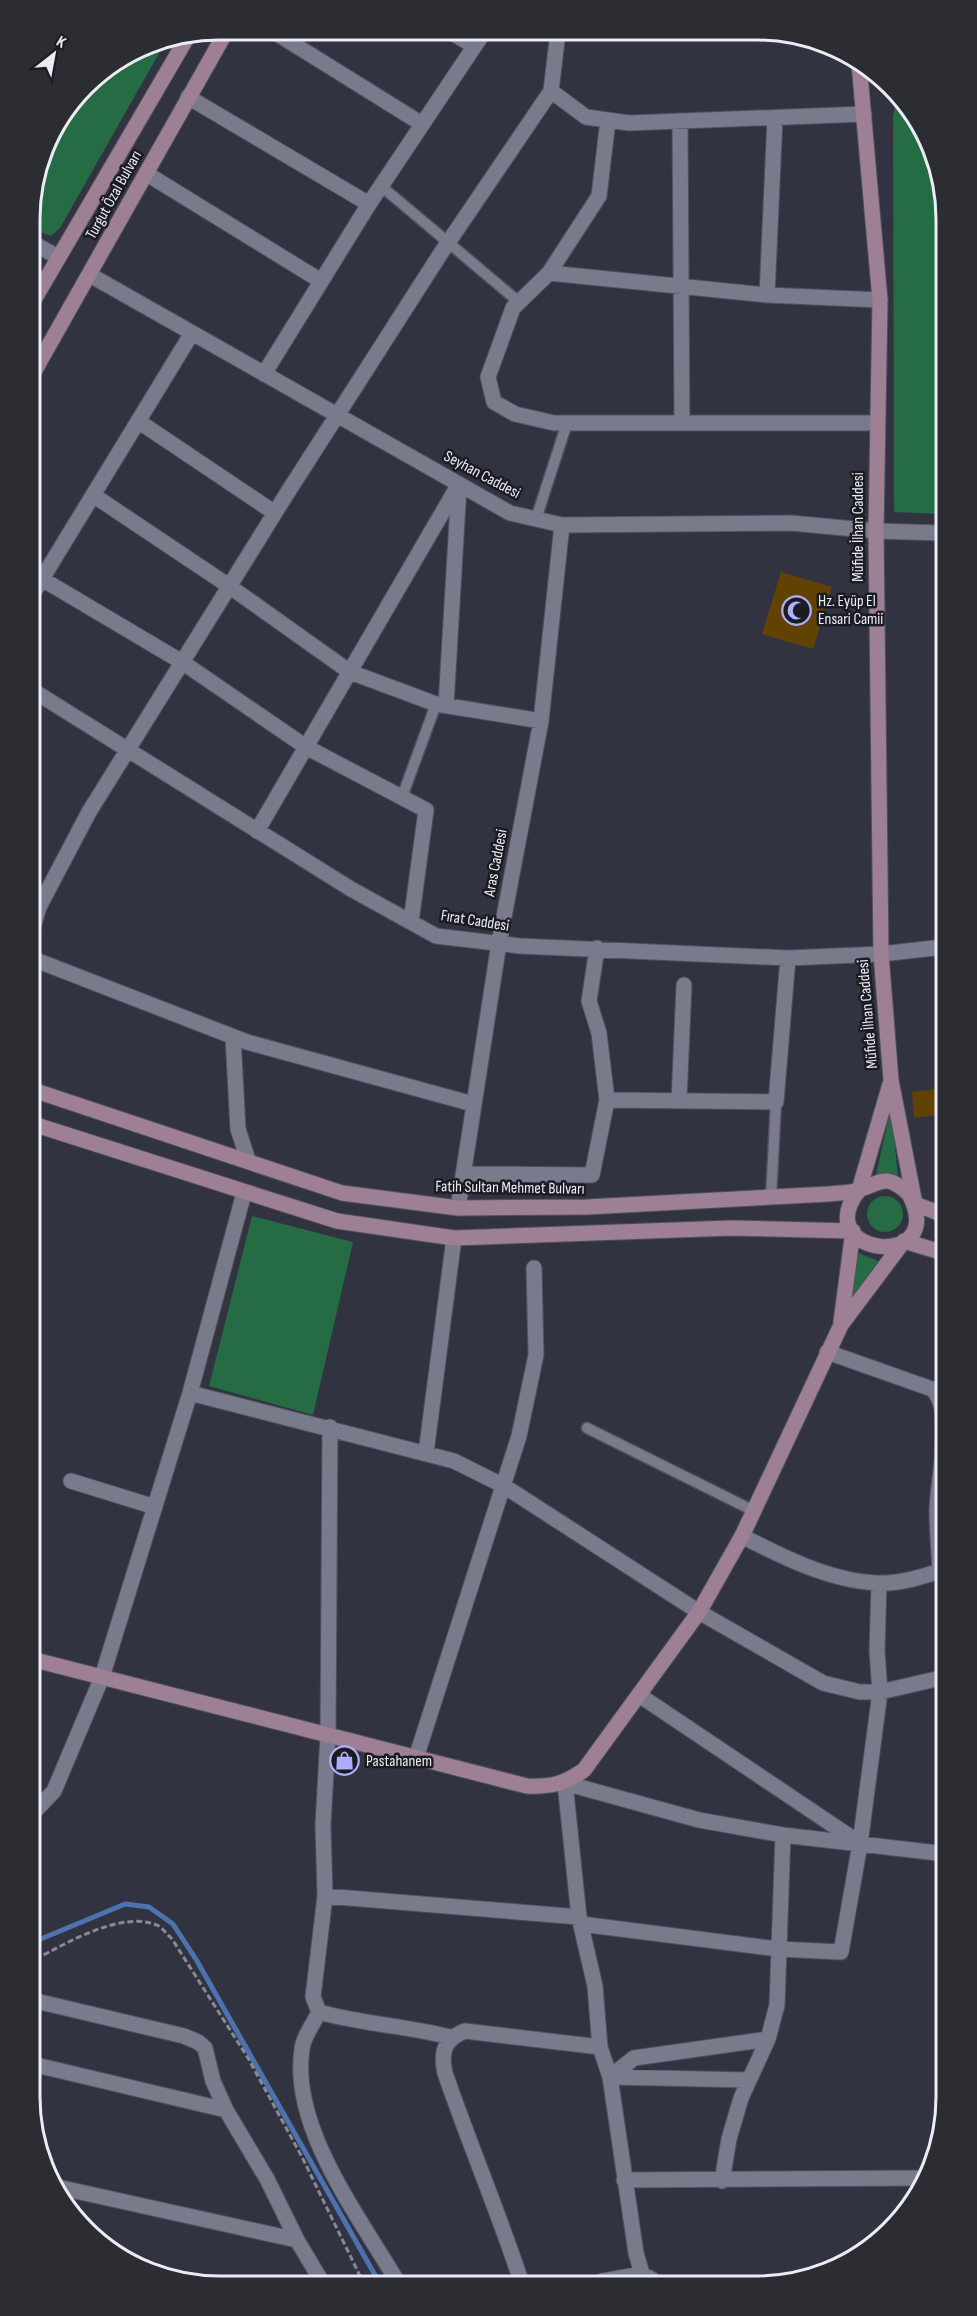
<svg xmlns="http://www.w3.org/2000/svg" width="977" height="2316" font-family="'Sofia Sans Condensed',sans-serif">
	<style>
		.green { fill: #256b43 }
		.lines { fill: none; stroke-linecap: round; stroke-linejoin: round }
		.stream { stroke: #4c72af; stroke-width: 5 }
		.building { fill: #624200 }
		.lane-casing { stroke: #51515d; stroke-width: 13 }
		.street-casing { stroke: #51515d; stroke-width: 17 }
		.secondary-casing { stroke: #51515d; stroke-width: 17 }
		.path { stroke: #898995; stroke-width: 3; stroke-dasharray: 6 3; stroke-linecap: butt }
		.lane { stroke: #797a8b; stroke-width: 10 }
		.street { stroke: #797a8b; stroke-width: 15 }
		.secondary { stroke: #9d8093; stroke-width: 15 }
		.labels { text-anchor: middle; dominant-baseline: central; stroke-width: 5; stroke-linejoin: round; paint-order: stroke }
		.street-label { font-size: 16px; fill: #ececf6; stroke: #1b1b22 }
		.poi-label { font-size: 16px; fill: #ececf6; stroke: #1b1b22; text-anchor: start }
		.rim { fill: none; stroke: #ececf6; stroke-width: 3 }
	</style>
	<rect width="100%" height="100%" fill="#323341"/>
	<path class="green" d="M166,41L60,228L51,236L30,228C30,206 40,152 51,134C77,92 117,50 166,41Z
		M896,93L941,171L942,514L894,512L893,118Z
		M891,1107L898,1176L876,1175Z
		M867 1214a18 18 0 1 1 36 0a18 18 0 1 1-36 0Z
		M252,1216L353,1242L313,1415L209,1386Z
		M856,1252L878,1261L848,1309Z"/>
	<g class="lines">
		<path class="stream" d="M36,1941L125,1904L149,1907L173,1924L197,1961L379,2282"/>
	</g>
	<path class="building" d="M781,572L832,587L813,649L762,634Z
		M943,1088L944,1114L914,1118L912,1092Z"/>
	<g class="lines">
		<defs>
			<path id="lane" d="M381,186L519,302
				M536,519L567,423
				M402,797L436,704
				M771,1197L776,1102
				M587,1428L754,1511"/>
			<path id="street" d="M271,30L422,124
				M449,31L474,46
				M551,91L586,117L629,123L864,114
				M188,97L369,204
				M608,120L599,196L549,273L513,308L488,377L494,402L515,414L554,423H877
				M680,121L682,423
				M147,174L321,281
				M31,242L58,257
				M549,273L767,295L880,300
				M90,275L510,513L562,525L791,523L876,531L942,533
				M767,295L775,118
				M264,374L369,204L484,32
				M138,421L275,513
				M93,495L229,586L350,672L436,704L541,721
				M42,579L182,662L306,747L426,810L411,922
				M32,595L192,333
				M32,690L351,889L436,936L520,946L788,958L881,954L943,947
				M446,705L459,487
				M257,831L459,484
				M33,927L39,907L89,812L127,751L286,495L441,253L551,91L558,32
				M33,959L247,1042L473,1104
				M233,1037L238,1129L248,1160
				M607,1100L776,1102L788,958
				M679,1101L684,985
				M463,1174L592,1175L607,1100L599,1033L589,1001L597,948
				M458,1208L499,943L541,721L562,525
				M827,1352L932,1389C955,1409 937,1482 937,1511C937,1531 939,1551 940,1571
				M190,1393L454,1461L504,1486L699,1612L823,1683L860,1692H880L945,1677
				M330,1427L328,1735L323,1825L325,1896L313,1997L319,2012C362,2024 407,2026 450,2037
				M426,1453L454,1238
				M71,1481L155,1507
				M742,1536C782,1557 831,1581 877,1583C900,1584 923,1577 945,1569
				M639,1695L858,1842
				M416,1758L519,1436L536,1355L534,1268
				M35,1811L54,1791L102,1677L190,1393L244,1193
				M325,1896L579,1917
				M581,1924L778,1949L841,1952L860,1844L880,1692L877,1651L879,1583
				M36,2001L184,2036L198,2042L205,2048L213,2081L226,2110L267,2179L297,2240L322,2282
				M319,2012C314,2023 303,2037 302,2049C290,2127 359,2216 397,2281
				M36,2065L226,2110
				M610,2077L634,2058L768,2039
				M610,2077L748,2080
				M624,2180L927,2178
				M722,2181L729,2139L741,2098L768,2039L777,2005L783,1835
				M53,2186L297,2240
				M653,2280L642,2274L636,2253L610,2077L600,2047L595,1986L579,1917L565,1783L699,1820L783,1835L946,1854
				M521,2281C498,2211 469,2143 445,2073C440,2051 445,2039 465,2031L600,2047
				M602,2281L642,2274"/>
			<path id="secondary" d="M859,63L880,300L876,531L881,954L891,1080L915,1204L944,1215
				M31,305L188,36
				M31,377L227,30
				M33,1090L342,1193L458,1208L587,1207L829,1194C838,1193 849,1193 858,1190C882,1183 885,1172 909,1194C950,1273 807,1256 859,1190L890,1084
				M33,1124L337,1221L454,1238L732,1228L853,1231L841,1322
				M35,1660L527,1786C552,1787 564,1784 584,1770L699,1612L742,1536L841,1325L904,1241L944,1253"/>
		</defs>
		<use href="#lane" class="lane-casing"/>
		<use href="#street" class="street-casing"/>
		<use href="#secondary" class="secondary-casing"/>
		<path class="path" d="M36,1959C67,1943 123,1909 159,1926C163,1929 168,1935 172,1939L248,2058L302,2157L363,2282"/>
		<use href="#lane" class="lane"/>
		<use href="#street" class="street"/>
		<use href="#secondary" class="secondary"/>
	</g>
	<defs>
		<symbol id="mosque-ring" viewBox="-11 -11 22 22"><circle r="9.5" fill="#1b1b22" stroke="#adaffb" stroke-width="1.5"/><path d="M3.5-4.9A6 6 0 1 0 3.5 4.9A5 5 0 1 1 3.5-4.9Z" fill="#adaffb"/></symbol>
		<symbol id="shop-ring" viewBox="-11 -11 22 22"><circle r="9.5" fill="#1b1b22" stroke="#adaffb" stroke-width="1.5"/><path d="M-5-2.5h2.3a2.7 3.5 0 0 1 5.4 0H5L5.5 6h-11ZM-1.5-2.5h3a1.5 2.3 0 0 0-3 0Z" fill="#adaffb"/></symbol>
	</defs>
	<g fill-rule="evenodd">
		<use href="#mosque-ring" x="780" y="594" width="33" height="33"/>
		<use href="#shop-ring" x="328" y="1744" width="33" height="33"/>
	</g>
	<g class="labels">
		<g class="street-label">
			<text transform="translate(114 195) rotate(-61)">Turgut Özal Bulvarı</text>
			<text transform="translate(482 475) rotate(28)">Seyhan Caddesi</text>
			<text transform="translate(858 527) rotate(-90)">Müfide İlhan Caddesi</text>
			<text transform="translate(496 863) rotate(-79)">Aras Caddesi</text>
			<text transform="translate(475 921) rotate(9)">Fırat Caddesi</text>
			<text transform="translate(868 1014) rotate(-95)">Müfide İlhan Caddesi</text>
			<text transform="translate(510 1188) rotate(1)">Fatih Sultan Mehmet Bulvarı</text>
		</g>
		<g class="poi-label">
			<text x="818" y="601">Hz. Eyüp El<tspan x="818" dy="18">Ensari Camii</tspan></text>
			<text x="366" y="1761">Pastahanem</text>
		</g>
	</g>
	<path d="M0 0H977V2316H0ZM219 40H757A179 179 0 0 1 936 219V2097A179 179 0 0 1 757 2276H219A179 179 0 0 1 40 2097V219A179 179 0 0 1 219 40Z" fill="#2c2c33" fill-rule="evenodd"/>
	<path class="rim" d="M219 40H757A179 179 0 0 1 936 219V2097A179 179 0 0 1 757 2276H219A179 179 0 0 1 40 2097V219A179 179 0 0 1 219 40Z"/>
	<g transform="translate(54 54) rotate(31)" stroke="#1b1b22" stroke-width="4.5" paint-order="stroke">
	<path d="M0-4.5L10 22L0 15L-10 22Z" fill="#ececf6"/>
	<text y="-9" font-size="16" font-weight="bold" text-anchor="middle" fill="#ececf6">K</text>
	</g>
</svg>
